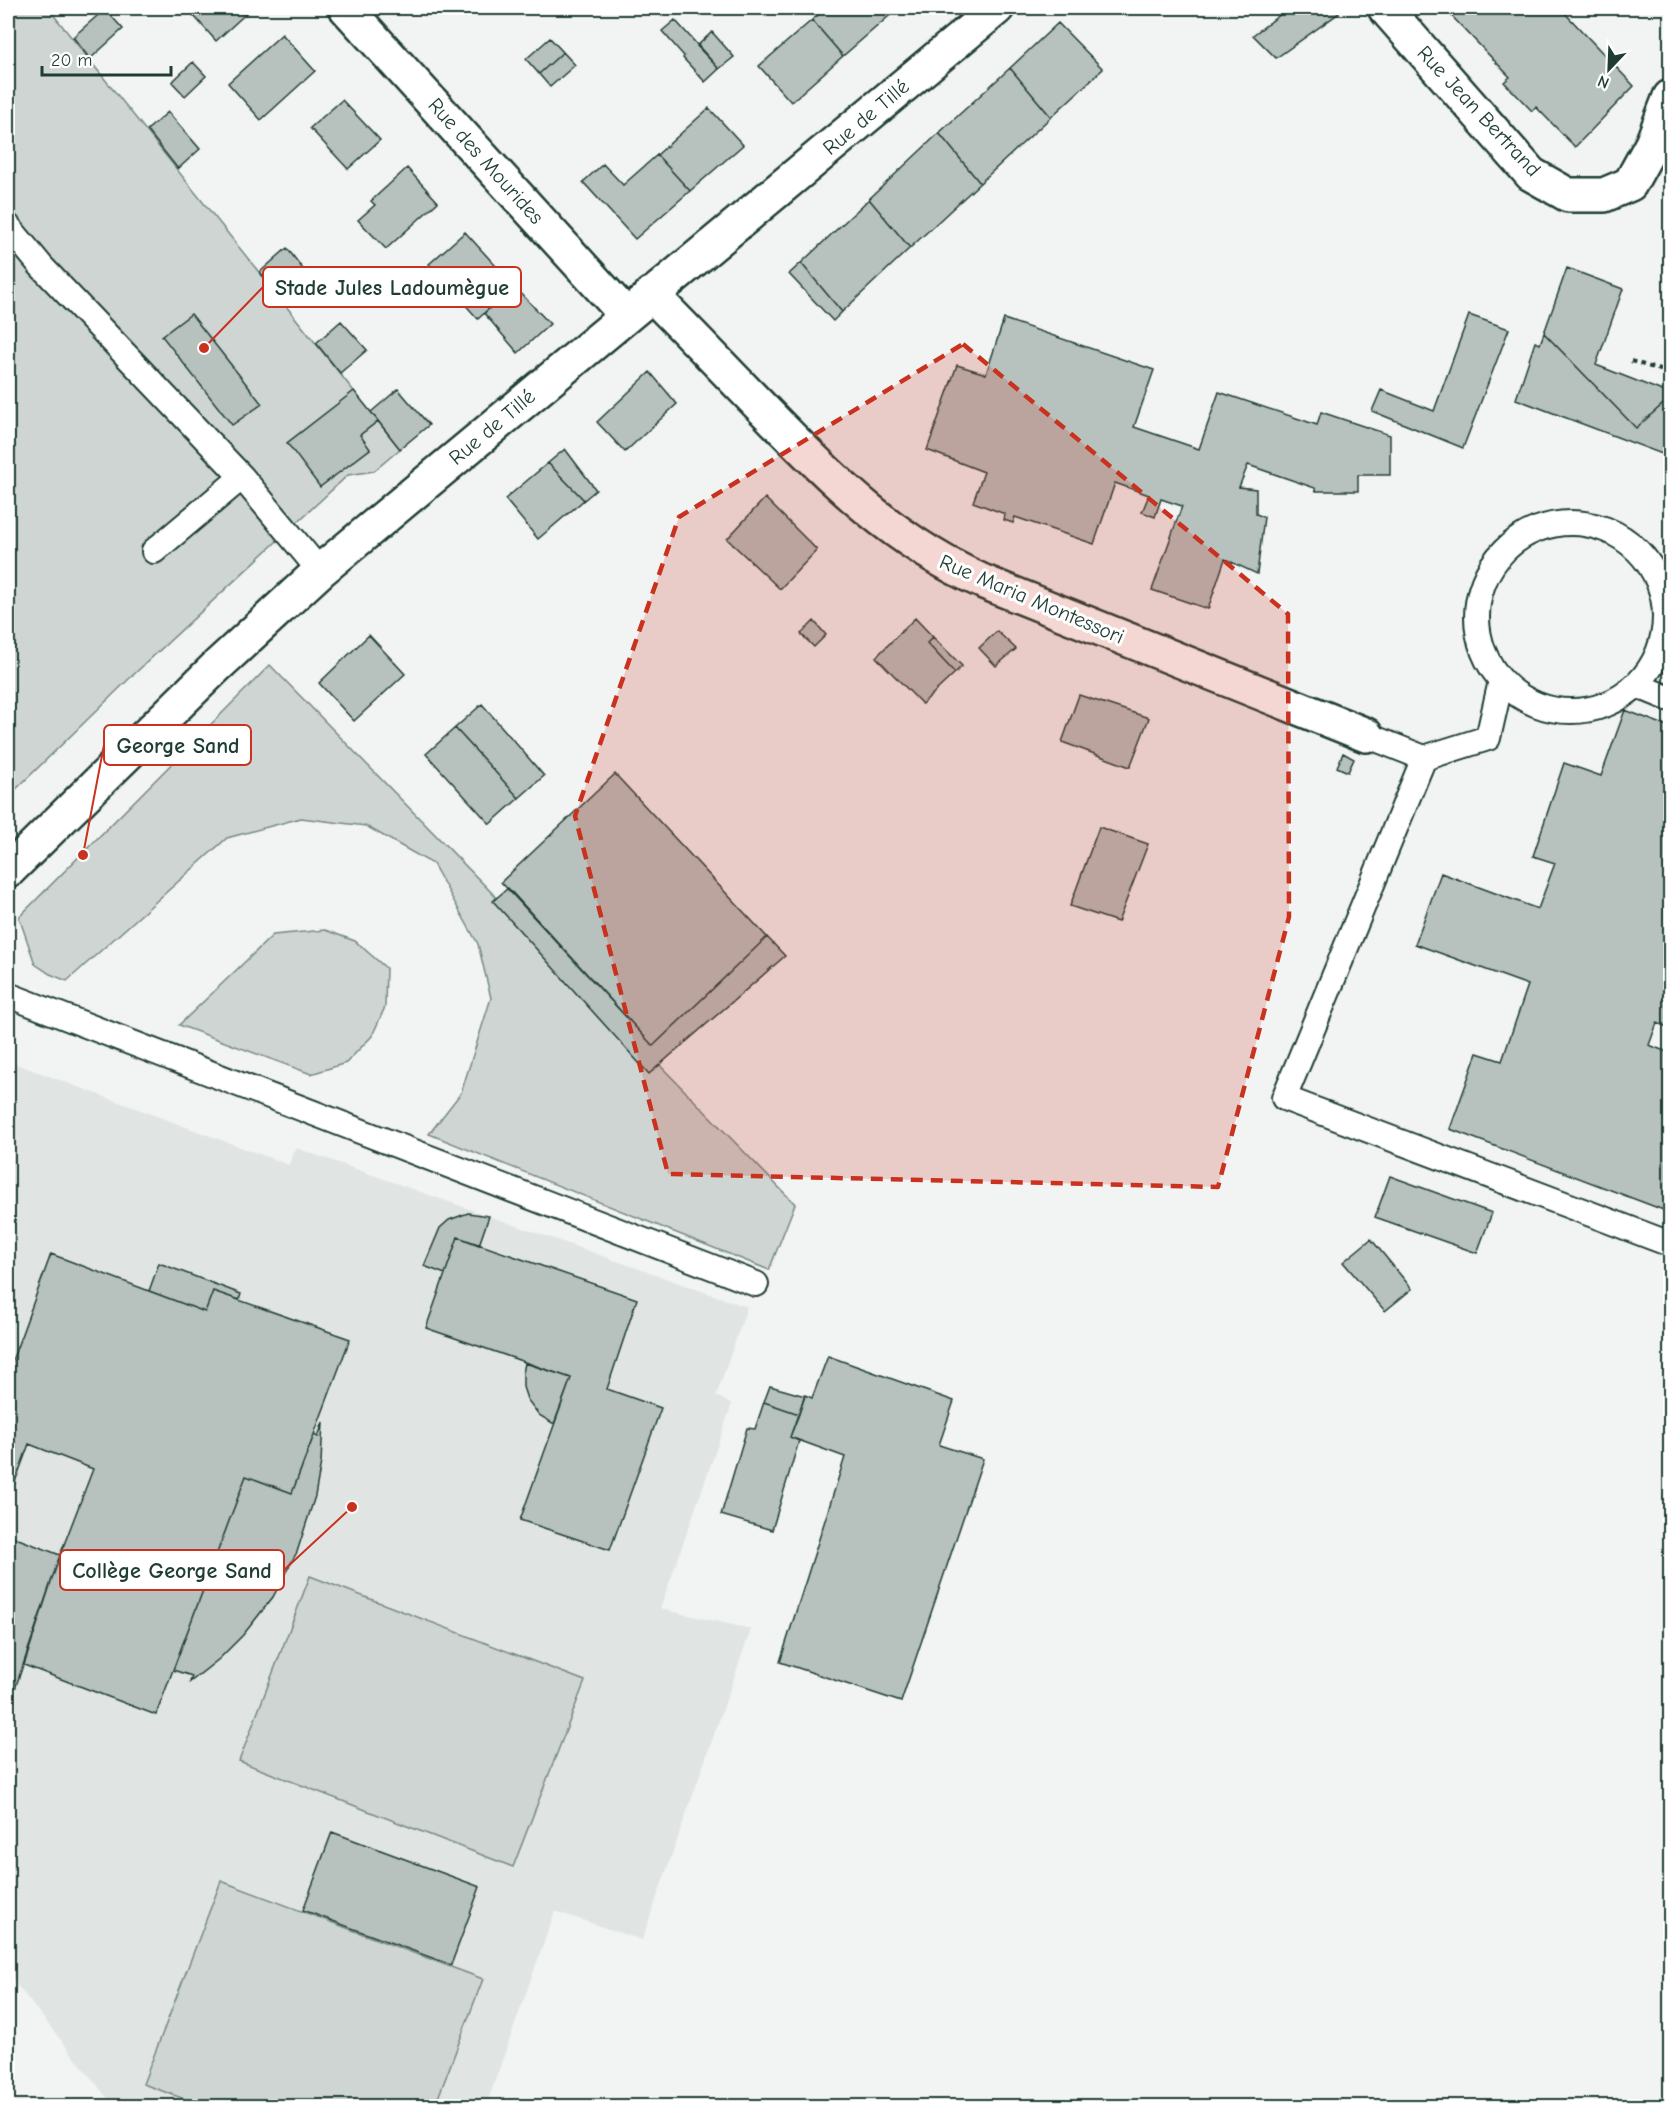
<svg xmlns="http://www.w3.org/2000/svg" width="1678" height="2114" font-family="'Comic Neue',sans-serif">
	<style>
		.built { fill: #e0e4e3 }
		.green { fill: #ced5d3; stroke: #768984; stroke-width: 1.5 }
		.building { fill: #b7c1bd; stroke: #1f3d34; stroke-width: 1.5 }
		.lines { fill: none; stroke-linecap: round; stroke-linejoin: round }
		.lane-casing { stroke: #1f3d34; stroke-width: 28 }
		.street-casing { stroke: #1f3d34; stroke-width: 38 }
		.path { stroke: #1f3d34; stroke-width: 4; stroke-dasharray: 4.5 4.5; stroke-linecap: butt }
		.lane { stroke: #fff; stroke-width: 24 }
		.street { stroke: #fff; stroke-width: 33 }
		.marked { fill: #c8321e; fill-opacity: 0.2; stroke: #c8321e; stroke-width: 4.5; stroke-dasharray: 12 8; stroke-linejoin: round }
		.labels { text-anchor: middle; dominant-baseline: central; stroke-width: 6; stroke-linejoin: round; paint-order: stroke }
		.street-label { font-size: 21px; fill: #1f3d34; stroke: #fff }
		.leader { fill: none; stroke: #c8321e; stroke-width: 2 }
		.callout-dot { fill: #c8321e; stroke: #fff; stroke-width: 2 }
		.callout { fill: #fff; stroke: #c8321e; stroke-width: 2 }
		.callout-label { font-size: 22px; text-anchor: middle; font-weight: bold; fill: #1f3d34 }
	</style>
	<rect width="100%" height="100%" fill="#f2f3f3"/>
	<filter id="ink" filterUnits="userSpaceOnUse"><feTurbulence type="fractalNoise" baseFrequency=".0167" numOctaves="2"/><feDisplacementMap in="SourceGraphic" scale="12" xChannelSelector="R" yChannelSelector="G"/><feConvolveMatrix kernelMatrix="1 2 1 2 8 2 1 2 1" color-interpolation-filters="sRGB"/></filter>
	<g filter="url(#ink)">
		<path class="built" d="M8,1061L289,1165L296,1148L747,1307L716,1396L732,1404L660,1609L751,1629L642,1940L555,1911L486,2106H114L8,1974Z"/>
		<path class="green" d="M8,8H48L400,449L374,471L348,475L131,677L8,797Z
			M270,665L795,1204L769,1270L429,1134L461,1093L491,998L478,944L433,864L366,826L301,818L227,838L67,981L50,974L35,964L19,917Z
			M325,930L355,941L386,968L385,1007L372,1036L346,1063L311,1074L179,1025L273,935Z
			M310,1576L585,1681L513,1867L239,1761Z
			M221,1881L483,1979L435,2106H204L143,2084Z"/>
		<path class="building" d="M187,8H252L216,41Z
			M827,8H894L896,10L843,56L812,20Z
			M1289,8H1335L1339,13L1276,58L1253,35Z
			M1446,8H1560L1634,86L1575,147L1536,107L1532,111L1504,82L1510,77L1445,9Z
			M105,9L123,29L90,59L73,37Z
			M675,20L719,69L705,82L683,58L684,56L662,31Z
			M812,20L843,56L791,102L759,66Z
			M1058,23L1103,69L1051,117L1010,68Z
			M712,32L734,57L719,69L697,46Z
			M282,34L315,71L261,120L228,83Z
			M550,38L563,52L539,74L526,59Z
			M563,52L575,65L550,87L539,74Z
			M193,62L206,76L185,96L172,82Z
			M1010,68L1051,117L980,183L939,133Z
			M342,100L380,140L348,169L310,128Z
			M709,108L743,145L690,191L657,155Z
			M168,112L200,149L178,169L147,130Z
			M939,133L980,183L910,248L869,199Z
			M657,155L690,191L635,239L583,182L603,164L623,185Z
			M407,168L438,202L386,249L358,220L375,205L371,201Z
			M869,199L910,248L842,312L801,263Z
			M465,232L514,286L478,319L429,264Z
			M287,248L306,273L278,295L260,272Z
			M801,263L842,312L833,321L789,274Z
			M1567,268L1623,289L1596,365L1670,394V398L1636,428L1544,333Z
			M514,286L550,324L518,353L484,313Z
			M191,314L262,404L232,425L162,336Z
			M1469,315L1509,329L1463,448L1372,411L1381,390L1434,411Z
			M1004,319L1154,370L1134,427L1199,449L1219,392L1317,425L1321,412L1390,435V475H1358V491H1316L1315,488L1248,465L1239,487L1256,489V514L1264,517L1257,574L1225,559L1208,609L1152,590L1182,506L1161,499L1155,517L1142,512L1149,495L1115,483L1094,544L1015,517L1013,523L1004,520L1005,514L973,502L984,472L927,450L957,365L986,374Z
			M341,321L367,350L340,373L316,343Z
			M1544,333L1636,428L1670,398V457L1516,399L1535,342L1540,344Z
			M650,372L677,404L625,452L597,422Z
			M398,389L429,425L400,449L371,412Z
			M354,391L378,421L360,435L370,449L320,487L287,443Z
			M565,449L596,490L584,500L548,463Z
			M548,463L584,500L538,539L505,499Z
			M765,498L817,550L780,589L727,539Z
			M915,618L933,637L927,643L955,673L922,704L876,657Z
			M814,621L826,635L814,647L801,634Z
			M997,631L1016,649L996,666L979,648Z
			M369,635L405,674L354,721L319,683Z
			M933,637L962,666L955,673L927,643Z
			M1079,695L1149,718L1130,767L1062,742Z
			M482,704L544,776L519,798L455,728Z
			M1625,710L1670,727V1028L1657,1023L1649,1045L1670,1053V1199L1666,1211L1450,1129L1477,1053L1502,1061L1528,985L1415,944L1441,873L1538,909L1555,863L1533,856L1564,763L1601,776Z
			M455,728L519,798L490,824L426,754Z
			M1343,753L1354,759L1348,772L1337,767Z
			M615,774L767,937L653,1046L501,882Z
			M1099,827L1148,844L1118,922L1070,906Z
			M508,888L653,1046L767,937L785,956L649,1074L493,901Z
			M1390,1176L1492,1213L1477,1253L1375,1217Z
			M468,1213L489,1216L479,1245L458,1237L445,1274L424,1266L440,1228L449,1220Z
			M458,1237L637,1299L607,1389L661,1408L610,1550L520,1520L571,1378L426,1328Z
			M1371,1239L1412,1289L1385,1311L1343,1262Z
			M51,1254L205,1312L213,1291L350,1339L292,1493L246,1476L156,1715L24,1665L60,1555L93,1469L29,1444L8,1501V1372Z
			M159,1263L241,1294L239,1300L213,1291L205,1312L149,1291Z
			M828,1356L954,1401L939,1445L983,1459L901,1702L780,1662L845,1457L790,1437L805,1395L812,1398Z
			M525,1363L571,1378L554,1424L539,1415L527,1399L523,1387V1373Z
			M770,1386L805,1396L799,1414L764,1402Z
			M764,1402L799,1414L790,1437L799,1441L772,1530L721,1515L747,1428L755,1429Z
			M323,1422L321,1462L315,1496L297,1552L285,1574L273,1597L243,1635L219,1659L190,1682L192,1676L173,1670L246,1476L292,1493L314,1435L318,1437Z
			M8,1535L60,1555L15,1689L8,1686Z
			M332,1832L480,1887L451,1965L303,1910Z"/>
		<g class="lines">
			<defs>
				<path id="lane" d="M8,226L41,266L242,477
					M1477 617a94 94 0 1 1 188 0a94 94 0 1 1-188 0Z
					M154,551L242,477L320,571
					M1636,685L1670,699
					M1366,735L1424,758
					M1424,758L1284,1098L1670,1244
					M1424,758L1488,738L1501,681
					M8,995L756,1284"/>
				<path id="street" d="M346,8L626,315
					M1385,8L1531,174L1568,195H1604L1630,184L1652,144L1670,97
					M651,294C690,333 728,373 766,412C832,480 896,543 984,582L1366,735
					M8,871L217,666L320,571L997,8"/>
			</defs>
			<use href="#lane" class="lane-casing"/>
			<use href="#street" class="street-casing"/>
			<path class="path" d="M1631,361L1670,373"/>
			<use href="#lane" class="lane"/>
			<use href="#street" class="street"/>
		</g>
	</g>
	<path class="marked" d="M963,344L1288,614L1289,917L1218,1187L668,1174L575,816L679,517Z"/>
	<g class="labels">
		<g class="street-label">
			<text transform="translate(1479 111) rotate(47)">Rue Jean Bertrand</text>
			<text transform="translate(866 117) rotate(-40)">Rue de Tillé</text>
			<text transform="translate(486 161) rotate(48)">Rue des Mourides</text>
			<text transform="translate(492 427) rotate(-40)">Rue de Tillé</text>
			<text transform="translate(1032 599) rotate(23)">Rue Maria Montessori</text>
		</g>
	</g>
	<path class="leader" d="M204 348L263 287M83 855L104 745M352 1507L284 1570"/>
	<g class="callout-dot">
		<circle cx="204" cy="348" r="6"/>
		<circle cx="83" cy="855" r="6"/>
		<circle cx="352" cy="1507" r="6"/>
	</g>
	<g class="callout">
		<rect x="263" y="267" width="258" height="40" rx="6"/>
		<rect x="104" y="725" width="147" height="40" rx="6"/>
		<rect x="60" y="1550" width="224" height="40" rx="6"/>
	</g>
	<g class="callout-label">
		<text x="392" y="295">Stade Jules Ladoumègue</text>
		<text x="178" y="753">George Sand</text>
		<text x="172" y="1578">Collège George Sand</text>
	</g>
	<rect width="1678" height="2114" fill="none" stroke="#fff" stroke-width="30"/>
	<rect x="15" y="15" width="1648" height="2084" fill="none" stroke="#1f3d34" stroke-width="2" filter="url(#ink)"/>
	<g transform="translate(1609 69) rotate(203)" stroke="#ffffff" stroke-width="4.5" paint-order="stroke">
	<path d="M0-4.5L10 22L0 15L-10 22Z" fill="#1f3d34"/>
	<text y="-9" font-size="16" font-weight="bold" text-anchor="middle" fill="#1f3d34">N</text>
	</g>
	<path d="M42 66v9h129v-9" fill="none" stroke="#1f3d34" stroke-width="3"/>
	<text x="51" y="66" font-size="18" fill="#1f3d34" stroke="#ffffff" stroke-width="4.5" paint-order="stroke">20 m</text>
</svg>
